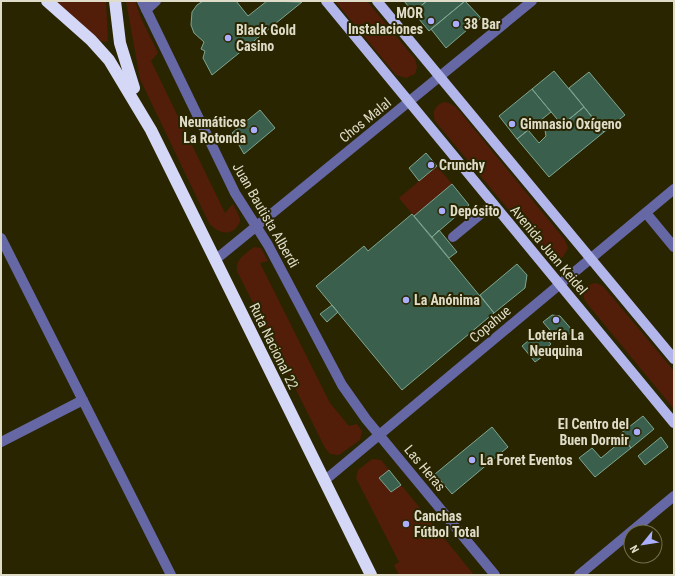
<svg xmlns="http://www.w3.org/2000/svg" width="675" height="576" font-family="'Roboto Condensed',sans-serif">
	<style>
		.green { fill: #521e09 }
		.building { fill: #3a5f4c; stroke: #7fa691 }
		.lines { fill: none; stroke-linecap: round; stroke-linejoin: round }
		.minor { stroke: #6668a6; stroke-width: 10 }
		.major { stroke: #b3b6ea; stroke-width: 10 }
		.highway { stroke: #d4d7f6; stroke-width: 12 }
		.poi-dot { fill: #abaffb; stroke: #2a2501; stroke-width: 1.5 }
		.labels { text-anchor: middle; dominant-baseline: central; stroke-width: 4; stroke-linejoin: round; paint-order: stroke }
		.poi-label { font-size: 14px; font-weight: bold; fill: #dfddc9; stroke: #2a2501; text-anchor: start }
		.street-label { font-size: 14px; fill: #dfddc9; stroke: #2a2501 }
	</style>
	<rect width="100%" height="100%" fill="#2a2501"/>
	<path class="green" d="M55,1H106L108,41L105,42L101,41Z
		M126,1H135L141,18L158,53L151,61L225,213L233,204L240,218V221C234,238 218,234 209,223L140,79Z
		M335,1H367L415,59L417,67L415,74L406,78L396,75Z
		M444,102L449,103L456,107L565,240L568,248L563,257L556,260L547,256L435,121C432,112 435,105 444,102Z
		M437,166L452,184L414,216L399,198Z
		M254,247L261,248L268,261L260,263L330,403L349,426L357,424L362,431L360,440L339,455L330,454L325,448L238,273C233,261 245,254 254,247Z
		M596,283L603,286L674,371V409L585,301C581,292 586,284 596,283Z
		M372,459L381,460L474,575H399L394,565L399,562L356,478L358,470Z"/>
	<path class="building" d="M203,1H236L248,16L267,1L302,2L212,75L203,58L205,51L201,49L204,42L194,33L191,25L192,12L197,5Z
		M404,1H427L413,12Z
		M427,1H465L429,31L413,12Z
		M465,1L481,18L446,48L431,29Z
		M554,71L584,107L562,125L532,89Z
		M589,72L625,115L604,132L569,88Z
		M532,89L551,112L517,139L499,116Z
		M584,107L604,132L549,177L517,139L528,130L539,143L546,136L545,130L557,120L562,125Z
		M260,110L275,128L244,154L232,133Z
		M426,153L437,166L419,181L409,168Z
		M452,184L469,205L432,237L414,216Z
		M412,214L494,313L402,390L316,286L364,246L368,251Z
		M439,230L457,252L449,258L432,237Z
		M517,264L527,275L525,288L494,313L480,295Z
		M332,305L338,312L327,322L320,314Z
		M552,315L560,316L573,331L560,342L543,322Z
		M540,331L551,344L543,351L546,354L535,362L522,346Z
		M643,416L654,429L631,448L620,434Z
		M492,427L508,447L452,494L435,474Z
		M661,437L668,447L645,465L638,456Z
		M624,439L631,448L595,477L579,458L592,448L601,458Z
		M389,470L401,485L391,492L379,478Z"/>
	<g class="lines">
		<path class="minor" d="M142,1L235,193L268,245L342,385L366,419L495,575
			M146,10L156,1
			M646,213L674,247
			M453,237L493,204
			M1,238L171,575
			M215,260L532,1
			M1,442L83,400
			M324,481L674,189
			M579,575L674,496"/>
		<path class="major" d="M326,1L674,423
			M377,1L674,359"/>
		<path class="highway" d="M47,1L91,40L109,60L151,130L371,575
			M115,1L120,43L134,88"/>
	</g>
	<g class="poi-dot">
		<circle cx="431" cy="21" r="4"/>
		<circle cx="456" cy="24" r="4"/>
		<circle cx="228" cy="38" r="4"/>
		<circle cx="512" cy="124" r="4"/>
		<circle cx="254" cy="130" r="4"/>
		<circle cx="431" cy="165" r="4"/>
		<circle cx="442" cy="211" r="4"/>
		<circle cx="406" cy="300" r="4"/>
		<circle cx="556" cy="320" r="4"/>
		<circle cx="637" cy="432" r="4"/>
		<circle cx="472" cy="460" r="4"/>
		<circle cx="406" cy="524" r="4"/>
	</g>
	<g class="labels">
		<g class="poi-label">
			<text x="423" y="13" text-anchor="end">MOR<tspan x="423" dy="16">Instalaciones</tspan></text>
			<text x="464" y="24">38 Bar</text>
			<text x="236" y="30">Black Gold<tspan x="236" dy="16">Casino</tspan></text>
			<text x="246" y="122" text-anchor="end">Neumáticos<tspan x="246" dy="16">La Rotonda</tspan></text>
			<text x="520" y="124">Gimnasio Oxígeno</text>
			<text x="439" y="165">Crunchy</text>
			<text x="450" y="211">Depósito</text>
			<text x="414" y="300">La Anónima</text>
			<text x="556" y="335" text-anchor="middle">Lotería La<tspan x="556" dy="16">Neuquina</tspan></text>
			<text x="629" y="424" text-anchor="end">El Centro del<tspan x="629" dy="16">Buen Dormir</tspan></text>
			<text x="480" y="460">La Foret Eventos</text>
			<text x="414" y="516">Canchas<tspan x="414" dy="16">Fútbol Total</tspan></text>
		</g>
		<g class="street-label">
			<text transform="translate(365 120) rotate(-39)">Chos Malal</text>
			<text transform="translate(266 215) rotate(60)">Juan Bautista Alberdi</text>
			<text transform="translate(549 250) rotate(50)">Avenida Juan Keidel</text>
			<text transform="translate(490 324) rotate(-40)">Copahue</text>
			<text transform="translate(274 346) rotate(64)">Ruta Nacional 22</text>
			<text transform="translate(425 468) rotate(50)">Las Heras</text>
		</g>
	</g>
	<rect width="675" height="576" fill="none" stroke="#dfddc9" stroke-width="4"/>
	<g transform="translate(643 544) rotate(240)"><circle r="19" fill="#2a2501" stroke="#726f51"/>
	<path d="M0-3L7 15L0 10L-7 15Z" fill="#abaffb"/>
	<text y="-6" font-size="11" font-weight="bold" text-anchor="middle" fill="#dfddc9">N</text>
	</g>
</svg>
